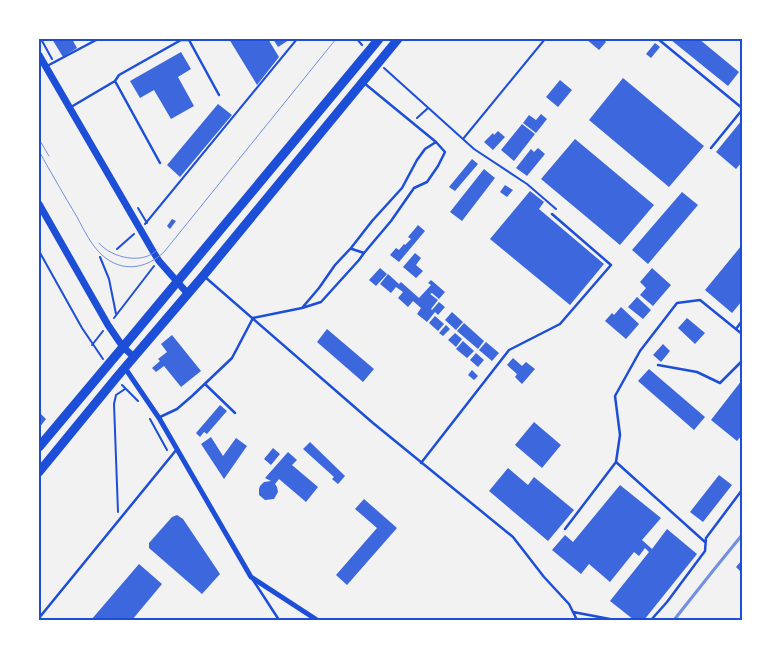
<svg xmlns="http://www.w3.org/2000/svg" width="781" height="659" font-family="'Exo 2',sans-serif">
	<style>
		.building { fill: #3d67dc }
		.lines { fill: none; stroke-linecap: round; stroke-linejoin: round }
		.path { stroke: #1d4ed8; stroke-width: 2 }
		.service { stroke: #1d4ed8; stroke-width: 2.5 }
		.minor { stroke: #1d4ed8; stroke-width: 5 }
		.secondary { stroke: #1d4ed8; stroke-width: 7 }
		.trunk { stroke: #1d4ed8; stroke-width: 9 }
		.tram { stroke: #7290e2; stroke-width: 1 }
		.rail { stroke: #7290e2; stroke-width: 3 }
		.neatline { fill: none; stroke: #1d4ed8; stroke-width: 2 }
	</style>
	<rect width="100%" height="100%" fill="#f2f2f2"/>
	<path class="building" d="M52,39H72L77,48L63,57Z
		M229,39H250L251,41L255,39H268L279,57L257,85Z
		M273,39H288L289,40L278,47Z
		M586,39H603L606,42L599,50Z
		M673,39H699L739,72L728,86L671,40Z
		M655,43L660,47L651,58L646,54Z
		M181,52L191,69L178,77L194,106L171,119L154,90L140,98L130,81Z
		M623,78L704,146L669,187L589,120Z
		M560,80L572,90L558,107L546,97Z
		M218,104L232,115L180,177L167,165Z
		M541,114L547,119L536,133L523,123L529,115L536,120Z
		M742,120V162L736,169L716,152Z
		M522,124L535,134L514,161L501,150Z
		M498,131L505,137L493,150L484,142L493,133L494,135Z
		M575,139L654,205L620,245L541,179Z
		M538,148L545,154L527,176L516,168L531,149L534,152Z
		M472,159L478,164L455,191L449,187Z
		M484,169L495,178L462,221L450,212Z
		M505,185L513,190L507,197L500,192Z
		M530,191L544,202L539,209L604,264L570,305L490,239Z
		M682,192L698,205L648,264L632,250Z
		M172,219L176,221L170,229L167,226Z
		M418,225L425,231L399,262L390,255L396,248L399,250L404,244L405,245L411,239L408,237Z
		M742,245V301L732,313L705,290Z
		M415,253L421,258L416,265L423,271L416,278L403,267Z
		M380,268L387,274L376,286L369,280Z
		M652,268L671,285L653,306L640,295L646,288L640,282Z
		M388,274L399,284L401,282L419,298L431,285L428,283L431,280L445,292L439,299L432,293L430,294L438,300L431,309L432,310L439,302L445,307L438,315L435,312L427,322L417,314L421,308L413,301L408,307L398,298L403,292L396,287L391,293L380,284Z
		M637,297L651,310L643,319L628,307Z
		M621,307L639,324L626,339L605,321L612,313L614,315Z
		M452,312L463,322L456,330L445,320Z
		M435,316L444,324L438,331L429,323Z
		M687,318L705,333L695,344L678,328Z
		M464,323L484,341L478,349L457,331Z
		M446,325L450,329L443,336L439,333Z
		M327,329L374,369L363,382L317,342Z
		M455,333L462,339L456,347L448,340Z
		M172,335L201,371L181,387L164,366L156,372L152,368L160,361L158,359L167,352L161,344Z
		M463,341L474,351L467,358L456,349Z
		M486,342L499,353L492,361L479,350Z
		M663,344L670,351L661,362L653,355Z
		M476,353L484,360L478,367L470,360Z
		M513,358L522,366L526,362L535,369L522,384L515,377L517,374L507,365Z
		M649,369L705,417L694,430L638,381Z
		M472,370L478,376L474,380L468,375Z
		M742,380V435L737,441L711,420Z
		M220,405L227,411L207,434L204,432L200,437L196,433Z
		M39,412L46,419L39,428Z
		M534,422L561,445L542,468L515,445Z
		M211,437L223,456L236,438L247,446L224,479L201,444Z
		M310,442L345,476L338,484L332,479L334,477L303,449Z
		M273,448L280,454L271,465L264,459Z
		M288,452L297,460L292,465L318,487L306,502L279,479L275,484L277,487L278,492L274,499L265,500L259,495V489L260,486L264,482L271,481L265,478Z
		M508,468L528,485L534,477L574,510L548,541L489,491Z
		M719,475L732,485L703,522L690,512Z
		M620,485L661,518L642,540L652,549L667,529L697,554L644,620H634L610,601L649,552L645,548L639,556L634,552L610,582L589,564L581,574L552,550L565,535L573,542Z
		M364,499L397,528L347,585L336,575L377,528L355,509Z
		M177,515L183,519L220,574L202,594L149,548V543L172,517Z
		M742,560V573L736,567Z
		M139,564L162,584L132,620H91Z"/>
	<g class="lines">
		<path class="path" d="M41,39L52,59
			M357,39L362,45
			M384,68L474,149L527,184L556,209
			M417,118L428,108
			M463,139L545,39
			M138,208L147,223
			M145,224L297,39
			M117,249L134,234
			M39,251L82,328L103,359
			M100,257L109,279L116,314
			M114,318L154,266
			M92,345L103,331
			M122,385L138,401
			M150,419L167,450
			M118,512L114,404L116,395L125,389"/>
		<path class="service" d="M658,39L742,108
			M47,66L98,39
			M115,81L119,75L181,40H189L219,95
			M364,83L436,142
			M71,107L115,81L160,163
			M711,148L742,110
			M352,249L364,253
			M205,277L373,423L513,537L544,577L569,604L577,620
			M736,329L742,321
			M658,365L697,372L720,383L742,361
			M205,384L235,413
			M160,417L177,409L192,396L232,358L253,318L302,308L321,302L359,260L364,253L391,221L414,188L427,182L438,166L445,152L436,142L425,149L417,160L402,188L372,221L351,248L335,265L319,288L302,308
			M616,462L620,435L615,396L640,351L677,303L700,300L742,334
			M421,463L509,350L560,324L611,265L552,214
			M565,529L616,462L705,542
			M253,580L279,620
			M573,612L615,620
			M39,618L177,449
			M651,620L667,602L705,551L706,538L742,490"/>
		<path class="minor" d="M125,368L159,418L251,577L317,620"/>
		<path class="secondary" d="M39,55L154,253L159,261L188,294
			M39,204L108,325L123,347L134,357"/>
		<path class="trunk" d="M39,447L123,347L379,39
			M39,472L116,378L203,276L398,39"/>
		<path class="tram" d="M39,139L49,156
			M39,151C51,173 64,195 77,217C84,230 91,245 102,255C122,273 146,269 164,252L336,39
			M99,243C111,258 143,265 157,250"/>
		<path class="rail" d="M674,620L712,572L742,535"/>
	</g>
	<rect width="781" height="659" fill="none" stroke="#ffffff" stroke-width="80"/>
	<rect x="40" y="40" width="701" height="579" class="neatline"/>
</svg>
